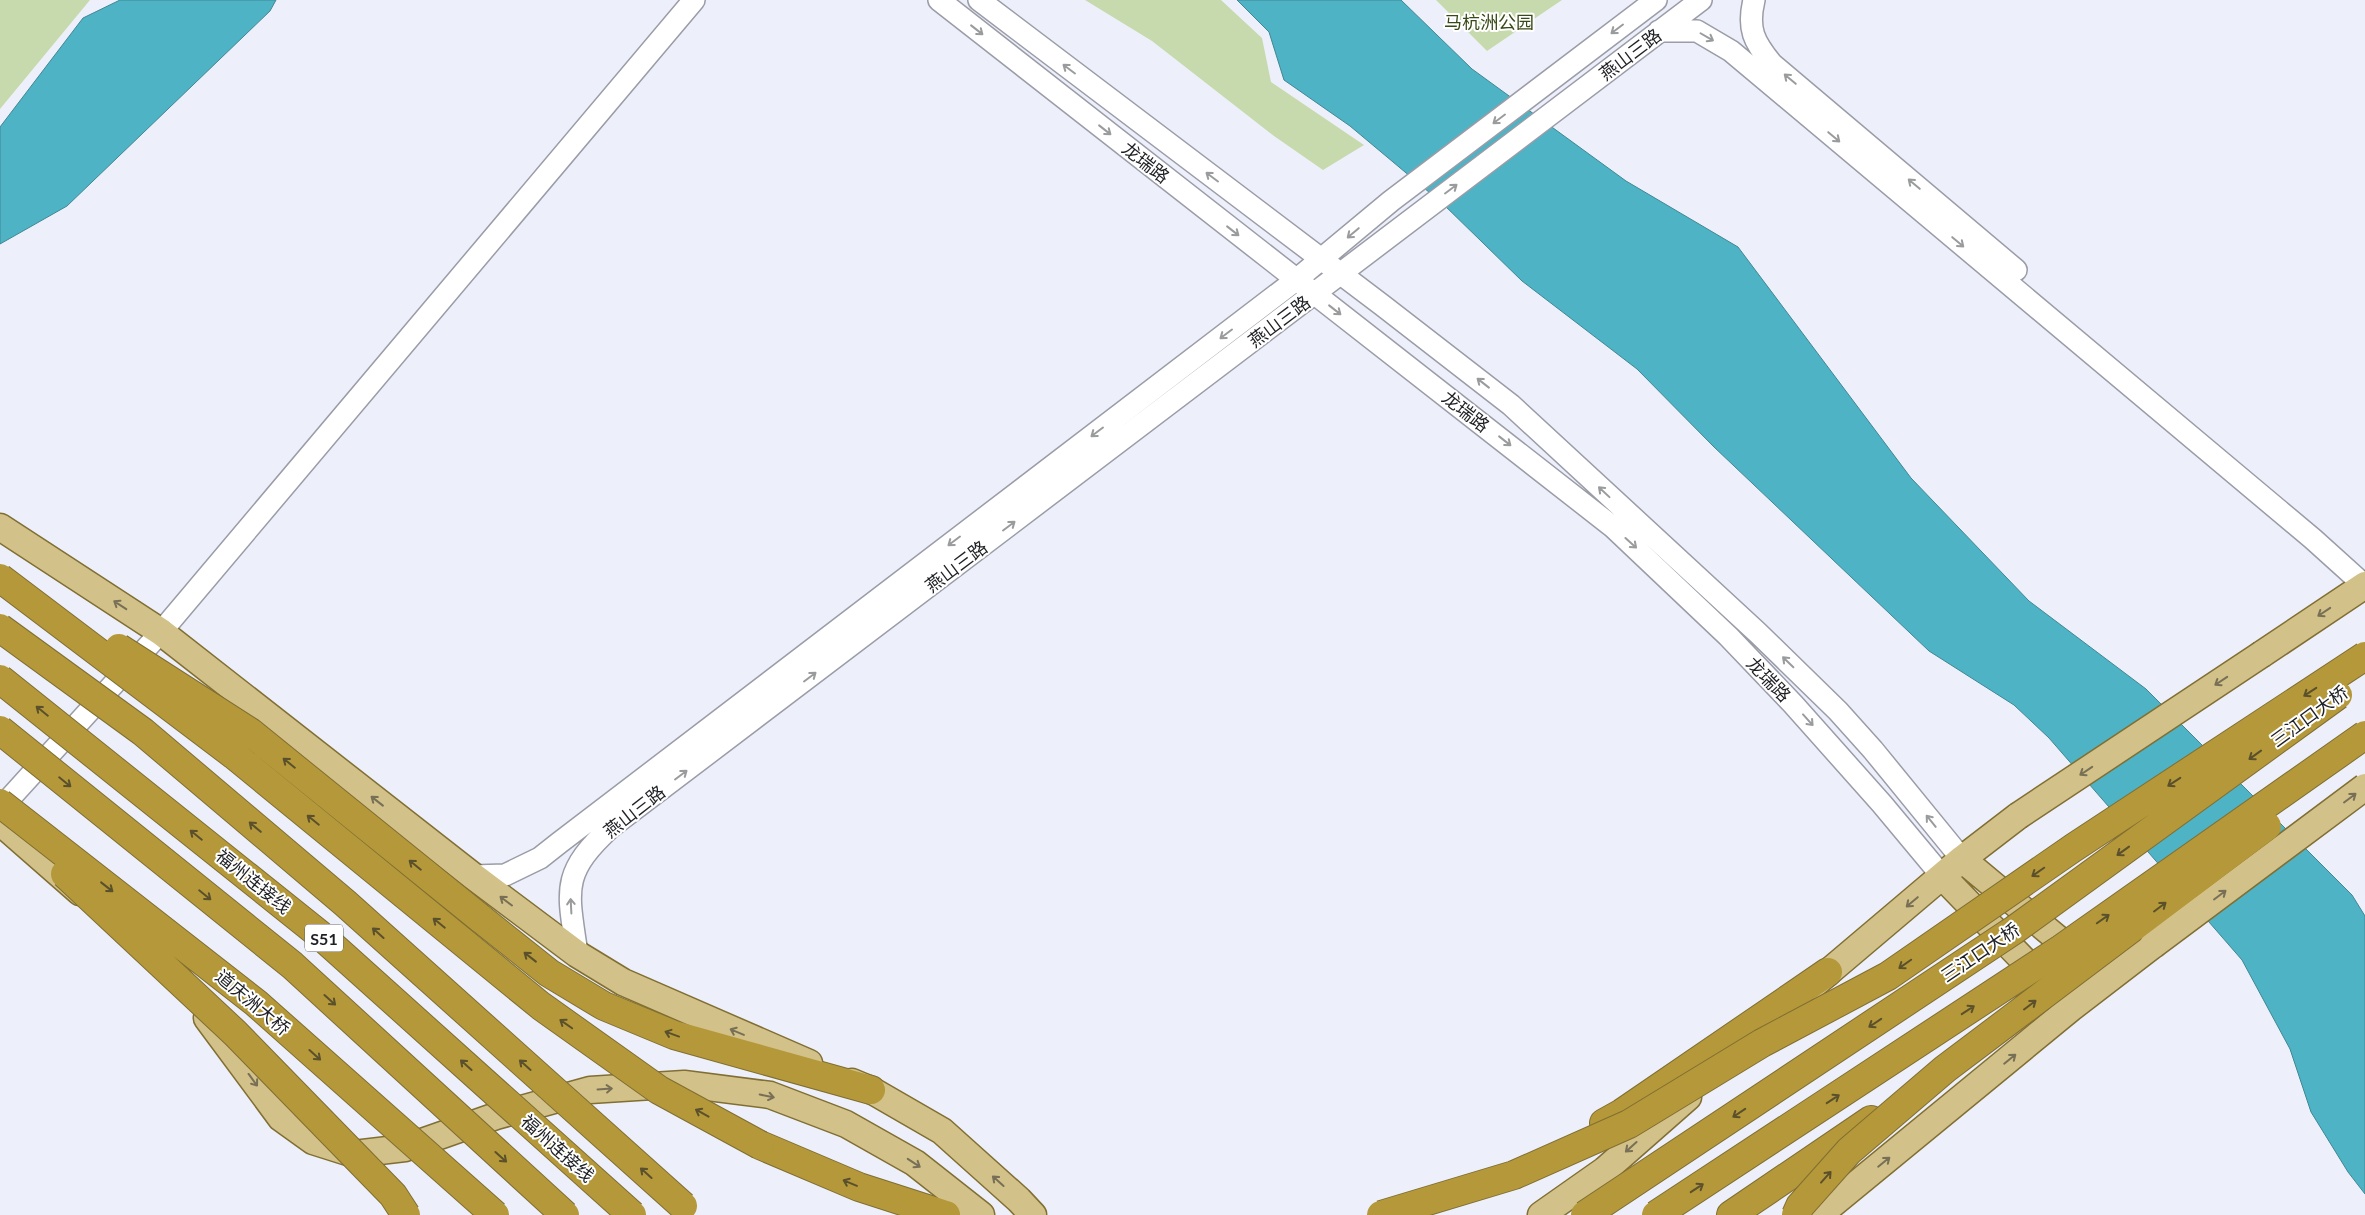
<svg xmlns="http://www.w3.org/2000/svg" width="2365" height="1215" font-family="Lato,'Noto Sans SC',sans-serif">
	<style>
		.green { fill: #c7daad }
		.water { fill: #4eb3c4; stroke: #408794 }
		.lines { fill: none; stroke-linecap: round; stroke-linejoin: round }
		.minor-casing { stroke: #9a9ca7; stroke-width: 24 }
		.major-casing { stroke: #806e32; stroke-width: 29 }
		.highway-casing { stroke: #806e32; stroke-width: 30 }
		.minor { stroke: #fff; stroke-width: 21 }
		.major { stroke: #d2c188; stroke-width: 26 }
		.highway { stroke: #b49839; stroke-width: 28 }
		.major-bridge-casing { stroke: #806e32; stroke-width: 29; stroke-linecap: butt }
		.highway-bridge-casing { stroke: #806e32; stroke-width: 30; stroke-linecap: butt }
		.major-bridge { stroke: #d2c188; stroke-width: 26 }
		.highway-bridge { stroke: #b49839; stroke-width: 28 }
		.oneway { stroke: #9a9b9c }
		.oneway2 { stroke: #787056 }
		.oneway3 { stroke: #5b502c }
		.labels { text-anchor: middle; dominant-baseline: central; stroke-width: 4; stroke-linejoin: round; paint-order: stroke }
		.shield { fill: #fff; stroke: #626366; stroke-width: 1 }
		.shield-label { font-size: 16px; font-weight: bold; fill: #1f2024 }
		.park-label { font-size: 18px; fill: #384918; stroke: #fff }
		.street-label { font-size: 18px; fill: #1f2024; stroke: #fff }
	</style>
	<rect width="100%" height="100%" fill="#edf0fb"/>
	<path class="green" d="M0,0H90L0,109Z
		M1085,0H1221L1262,38L1271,82L1364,145L1323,170L1274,136L1152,41Z
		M1436,0H1562L1487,51Z"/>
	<path class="water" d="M120,0H276L270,11L67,206L0,244V127L83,18Z
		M1237,0H1401L1472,69L1626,181L1738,247L1911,478L2029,601L2146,689L2352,895L2365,916V1194L2348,1172L2311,1112L2290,1049L2242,960L2049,738L2014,705L1929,651L1714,447L1637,369L1522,281L1442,203L1350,126L1284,80L1269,32Z"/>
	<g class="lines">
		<defs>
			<path id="minor" d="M939,0L1613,527L1728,636L1793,704L1882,804L1942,876
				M979,0L1382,305L1511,405L1758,633L1838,711L1873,750L1962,859
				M1754,0C1747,29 1754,42 1772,64L2016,270
				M1659,31H1697L1731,51L2313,539L2364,585
				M0,809L161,632L694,0
				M473,876L505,875L540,858L559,843L1296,280L1391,201L1656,0
				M577,954C568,890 560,874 611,827L1701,0"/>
			<path id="major" d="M0,527L161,632L473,876L577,954L623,982L809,1063
				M2262,654L2365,585
				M0,822L80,892
				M1962,859L2082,959
				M1942,876L2067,1005
				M1812,986L1962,859L2018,816
				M207,1018L281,1118L313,1141L354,1154L405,1148L496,1116L590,1090L684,1084L770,1095L846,1124L915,1163L981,1215
				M852,1082L871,1090L942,1131L1019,1200L1033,1215
				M1541,1215L1605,1170L1688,1097
				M1819,1215L2071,1008L2153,945"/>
			<path id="highway" d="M480,918L549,973L604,1006L674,1035L871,1090
				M1604,1123L1622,1113L1828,972
				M760,1145L859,1187L946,1215
				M1731,1215L1871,1120"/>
		</defs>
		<use href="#minor" class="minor-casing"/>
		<use href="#major" class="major-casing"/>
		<use href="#highway" class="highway-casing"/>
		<use href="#minor" class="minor"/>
		<use href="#major" class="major"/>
		<use href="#highway" class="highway"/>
		<defs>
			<path id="major-bridge" d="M2018,816L2262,654
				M2153,945L2365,787"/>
			<path id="highway-bridge" d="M0,578L234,755L541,1006L659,1090L760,1145
				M0,628L143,732L345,903L683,1206
				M119,648L250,732L480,918
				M0,679L319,934L632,1215
				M0,730L292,965L565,1215
				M0,803L256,1003L495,1215
				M65,874L235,1033L393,1195L406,1215
				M1381,1215L1514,1175L1629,1124L1762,1043L1888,976L2073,848L2365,656
				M1585,1215L2014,930L2338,695
				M1656,1215L2061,949L2365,735
				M1796,1215L1800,1206L1849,1151L1945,1069L2267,826"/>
		</defs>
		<use href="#major-bridge" class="major-bridge-casing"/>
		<use href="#highway-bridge" class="highway-bridge-casing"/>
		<use href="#major-bridge" class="major-bridge"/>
		<use href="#highway-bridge" class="highway-bridge"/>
	</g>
	<defs><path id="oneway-shaft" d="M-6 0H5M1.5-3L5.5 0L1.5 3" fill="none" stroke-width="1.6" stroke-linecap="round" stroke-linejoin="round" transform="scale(1.25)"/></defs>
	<g class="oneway">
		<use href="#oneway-shaft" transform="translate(1617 29) rotate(143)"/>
		<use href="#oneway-shaft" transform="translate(977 30) rotate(38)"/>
		<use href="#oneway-shaft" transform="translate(1707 37) rotate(30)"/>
		<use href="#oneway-shaft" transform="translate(1069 69) rotate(-143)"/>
		<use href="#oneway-shaft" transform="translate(1790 79) rotate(-140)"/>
		<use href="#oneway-shaft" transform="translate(1499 119) rotate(143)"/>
		<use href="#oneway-shaft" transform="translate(1105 130) rotate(38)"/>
		<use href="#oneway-shaft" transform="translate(1834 137) rotate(40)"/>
		<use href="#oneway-shaft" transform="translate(1212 177) rotate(-143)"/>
		<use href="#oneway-shaft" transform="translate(1914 184) rotate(-140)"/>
		<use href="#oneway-shaft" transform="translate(1451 189) rotate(-37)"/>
		<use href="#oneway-shaft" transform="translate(1233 231) rotate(38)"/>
		<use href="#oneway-shaft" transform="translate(1353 233) rotate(140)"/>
		<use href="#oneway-shaft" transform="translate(1958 242) rotate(40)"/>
		<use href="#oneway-shaft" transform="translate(1335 310) rotate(38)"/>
		<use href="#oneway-shaft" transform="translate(1226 334) rotate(143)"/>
		<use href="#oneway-shaft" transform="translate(1483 383) rotate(-142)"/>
		<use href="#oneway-shaft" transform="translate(1097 432) rotate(143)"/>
		<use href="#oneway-shaft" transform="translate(1505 441) rotate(38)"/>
		<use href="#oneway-shaft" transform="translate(1604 492) rotate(-137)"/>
		<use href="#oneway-shaft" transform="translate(1009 526) rotate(-37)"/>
		<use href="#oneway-shaft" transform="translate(954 541) rotate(143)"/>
		<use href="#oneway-shaft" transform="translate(1631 543) rotate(42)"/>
		<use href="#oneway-shaft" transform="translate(1788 662) rotate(-136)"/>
		<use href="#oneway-shaft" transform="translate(810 677) rotate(-37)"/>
		<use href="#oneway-shaft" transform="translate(1808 720) rotate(48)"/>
		<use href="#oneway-shaft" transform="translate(681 775) rotate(-37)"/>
		<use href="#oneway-shaft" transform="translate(1931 821) rotate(-129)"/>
		<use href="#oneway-shaft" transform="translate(571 906) rotate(-93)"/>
	</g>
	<g class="oneway2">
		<use href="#oneway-shaft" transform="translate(120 605) rotate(-147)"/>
		<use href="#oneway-shaft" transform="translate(2324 612) rotate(146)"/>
		<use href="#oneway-shaft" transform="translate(2221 681) rotate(146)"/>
		<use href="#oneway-shaft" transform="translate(2086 771) rotate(146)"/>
		<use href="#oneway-shaft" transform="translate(2350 798) rotate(-37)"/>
		<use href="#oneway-shaft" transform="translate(377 801) rotate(-142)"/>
		<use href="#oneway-shaft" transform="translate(2220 895) rotate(-37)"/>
		<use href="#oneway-shaft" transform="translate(506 901) rotate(-143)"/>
		<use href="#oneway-shaft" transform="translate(1912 902) rotate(140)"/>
		<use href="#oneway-shaft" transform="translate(737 1032) rotate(-157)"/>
		<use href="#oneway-shaft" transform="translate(2010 1059) rotate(-39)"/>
		<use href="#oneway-shaft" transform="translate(253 1080) rotate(54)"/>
		<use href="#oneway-shaft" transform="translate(605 1089) rotate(-4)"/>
		<use href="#oneway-shaft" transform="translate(767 1096) rotate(12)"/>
		<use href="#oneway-shaft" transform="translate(1631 1147) rotate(138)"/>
		<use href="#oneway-shaft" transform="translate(1884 1162) rotate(-39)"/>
		<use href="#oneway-shaft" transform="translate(914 1163) rotate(33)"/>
		<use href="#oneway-shaft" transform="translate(998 1181) rotate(-138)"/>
	</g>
	<g class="oneway3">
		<use href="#oneway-shaft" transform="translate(2310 692) rotate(147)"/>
		<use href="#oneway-shaft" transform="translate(42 711) rotate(-141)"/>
		<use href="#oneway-shaft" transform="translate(2255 755) rotate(144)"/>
		<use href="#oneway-shaft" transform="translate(289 763) rotate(-141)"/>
		<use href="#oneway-shaft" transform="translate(65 782) rotate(39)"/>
		<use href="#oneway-shaft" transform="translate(2174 782) rotate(147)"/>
		<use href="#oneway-shaft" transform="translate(313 820) rotate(-141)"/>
		<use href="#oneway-shaft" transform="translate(255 827) rotate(-140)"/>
		<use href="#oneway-shaft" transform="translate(196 835) rotate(-141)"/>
		<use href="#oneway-shaft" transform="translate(2123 851) rotate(144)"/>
		<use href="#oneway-shaft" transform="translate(415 865) rotate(-141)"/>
		<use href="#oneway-shaft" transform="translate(2038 872) rotate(145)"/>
		<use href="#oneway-shaft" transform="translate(107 887) rotate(38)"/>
		<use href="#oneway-shaft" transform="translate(205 895) rotate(39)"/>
		<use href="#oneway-shaft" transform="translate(2160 907) rotate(-37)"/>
		<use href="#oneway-shaft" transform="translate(2103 919) rotate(-35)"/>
		<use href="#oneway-shaft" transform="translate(439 923) rotate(-141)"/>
		<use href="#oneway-shaft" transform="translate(378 933) rotate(-138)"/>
		<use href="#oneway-shaft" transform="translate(530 957) rotate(-142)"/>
		<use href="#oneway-shaft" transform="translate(1905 964) rotate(145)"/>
		<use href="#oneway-shaft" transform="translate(330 1000) rotate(42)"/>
		<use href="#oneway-shaft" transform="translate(2030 1005) rotate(-37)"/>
		<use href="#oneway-shaft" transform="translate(1968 1010) rotate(-33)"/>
		<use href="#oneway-shaft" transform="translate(1875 1023) rotate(146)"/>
		<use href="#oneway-shaft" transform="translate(566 1024) rotate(-145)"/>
		<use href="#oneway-shaft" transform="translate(672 1034) rotate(-160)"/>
		<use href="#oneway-shaft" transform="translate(315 1055) rotate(42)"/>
		<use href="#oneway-shaft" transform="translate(466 1065) rotate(-138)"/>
		<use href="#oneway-shaft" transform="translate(525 1065) rotate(-138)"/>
		<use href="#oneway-shaft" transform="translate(1833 1099) rotate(-33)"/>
		<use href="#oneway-shaft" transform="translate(702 1113) rotate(-151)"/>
		<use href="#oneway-shaft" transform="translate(1739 1113) rotate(146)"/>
		<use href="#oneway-shaft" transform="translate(501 1157) rotate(42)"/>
		<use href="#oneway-shaft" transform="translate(646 1173) rotate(-138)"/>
		<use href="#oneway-shaft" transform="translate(1826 1177) rotate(-48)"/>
		<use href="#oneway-shaft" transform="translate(850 1183) rotate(-157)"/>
		<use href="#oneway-shaft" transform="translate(1697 1188) rotate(-33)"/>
	</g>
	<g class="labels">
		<rect class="shield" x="305" y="924.5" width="38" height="27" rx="4"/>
		<g class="shield-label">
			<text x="324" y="938">S51</text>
		</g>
		<g class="park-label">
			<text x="1489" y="22">马杭洲公园</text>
		</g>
		<g class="street-label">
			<text transform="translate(1630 54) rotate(-37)">燕山三路</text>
			<text transform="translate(1146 162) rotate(38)">龙瑞路</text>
			<text transform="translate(1279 321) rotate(-37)">燕山三路</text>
			<text transform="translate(1466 411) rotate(38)">龙瑞路</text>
			<text transform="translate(956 566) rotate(-37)">燕山三路</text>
			<text transform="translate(1769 679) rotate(46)">龙瑞路</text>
			<text transform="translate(2309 716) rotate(-36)">三江口大桥</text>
			<text transform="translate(634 811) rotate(-38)">燕山三路</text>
			<text transform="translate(254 881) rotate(39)">福州连接线</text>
			<text transform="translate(1980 952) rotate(-34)">三江口大桥</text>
			<text transform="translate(253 1002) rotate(40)">道庆洲大桥</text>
			<text transform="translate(558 1148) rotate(42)">福州连接线</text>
		</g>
	</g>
</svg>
